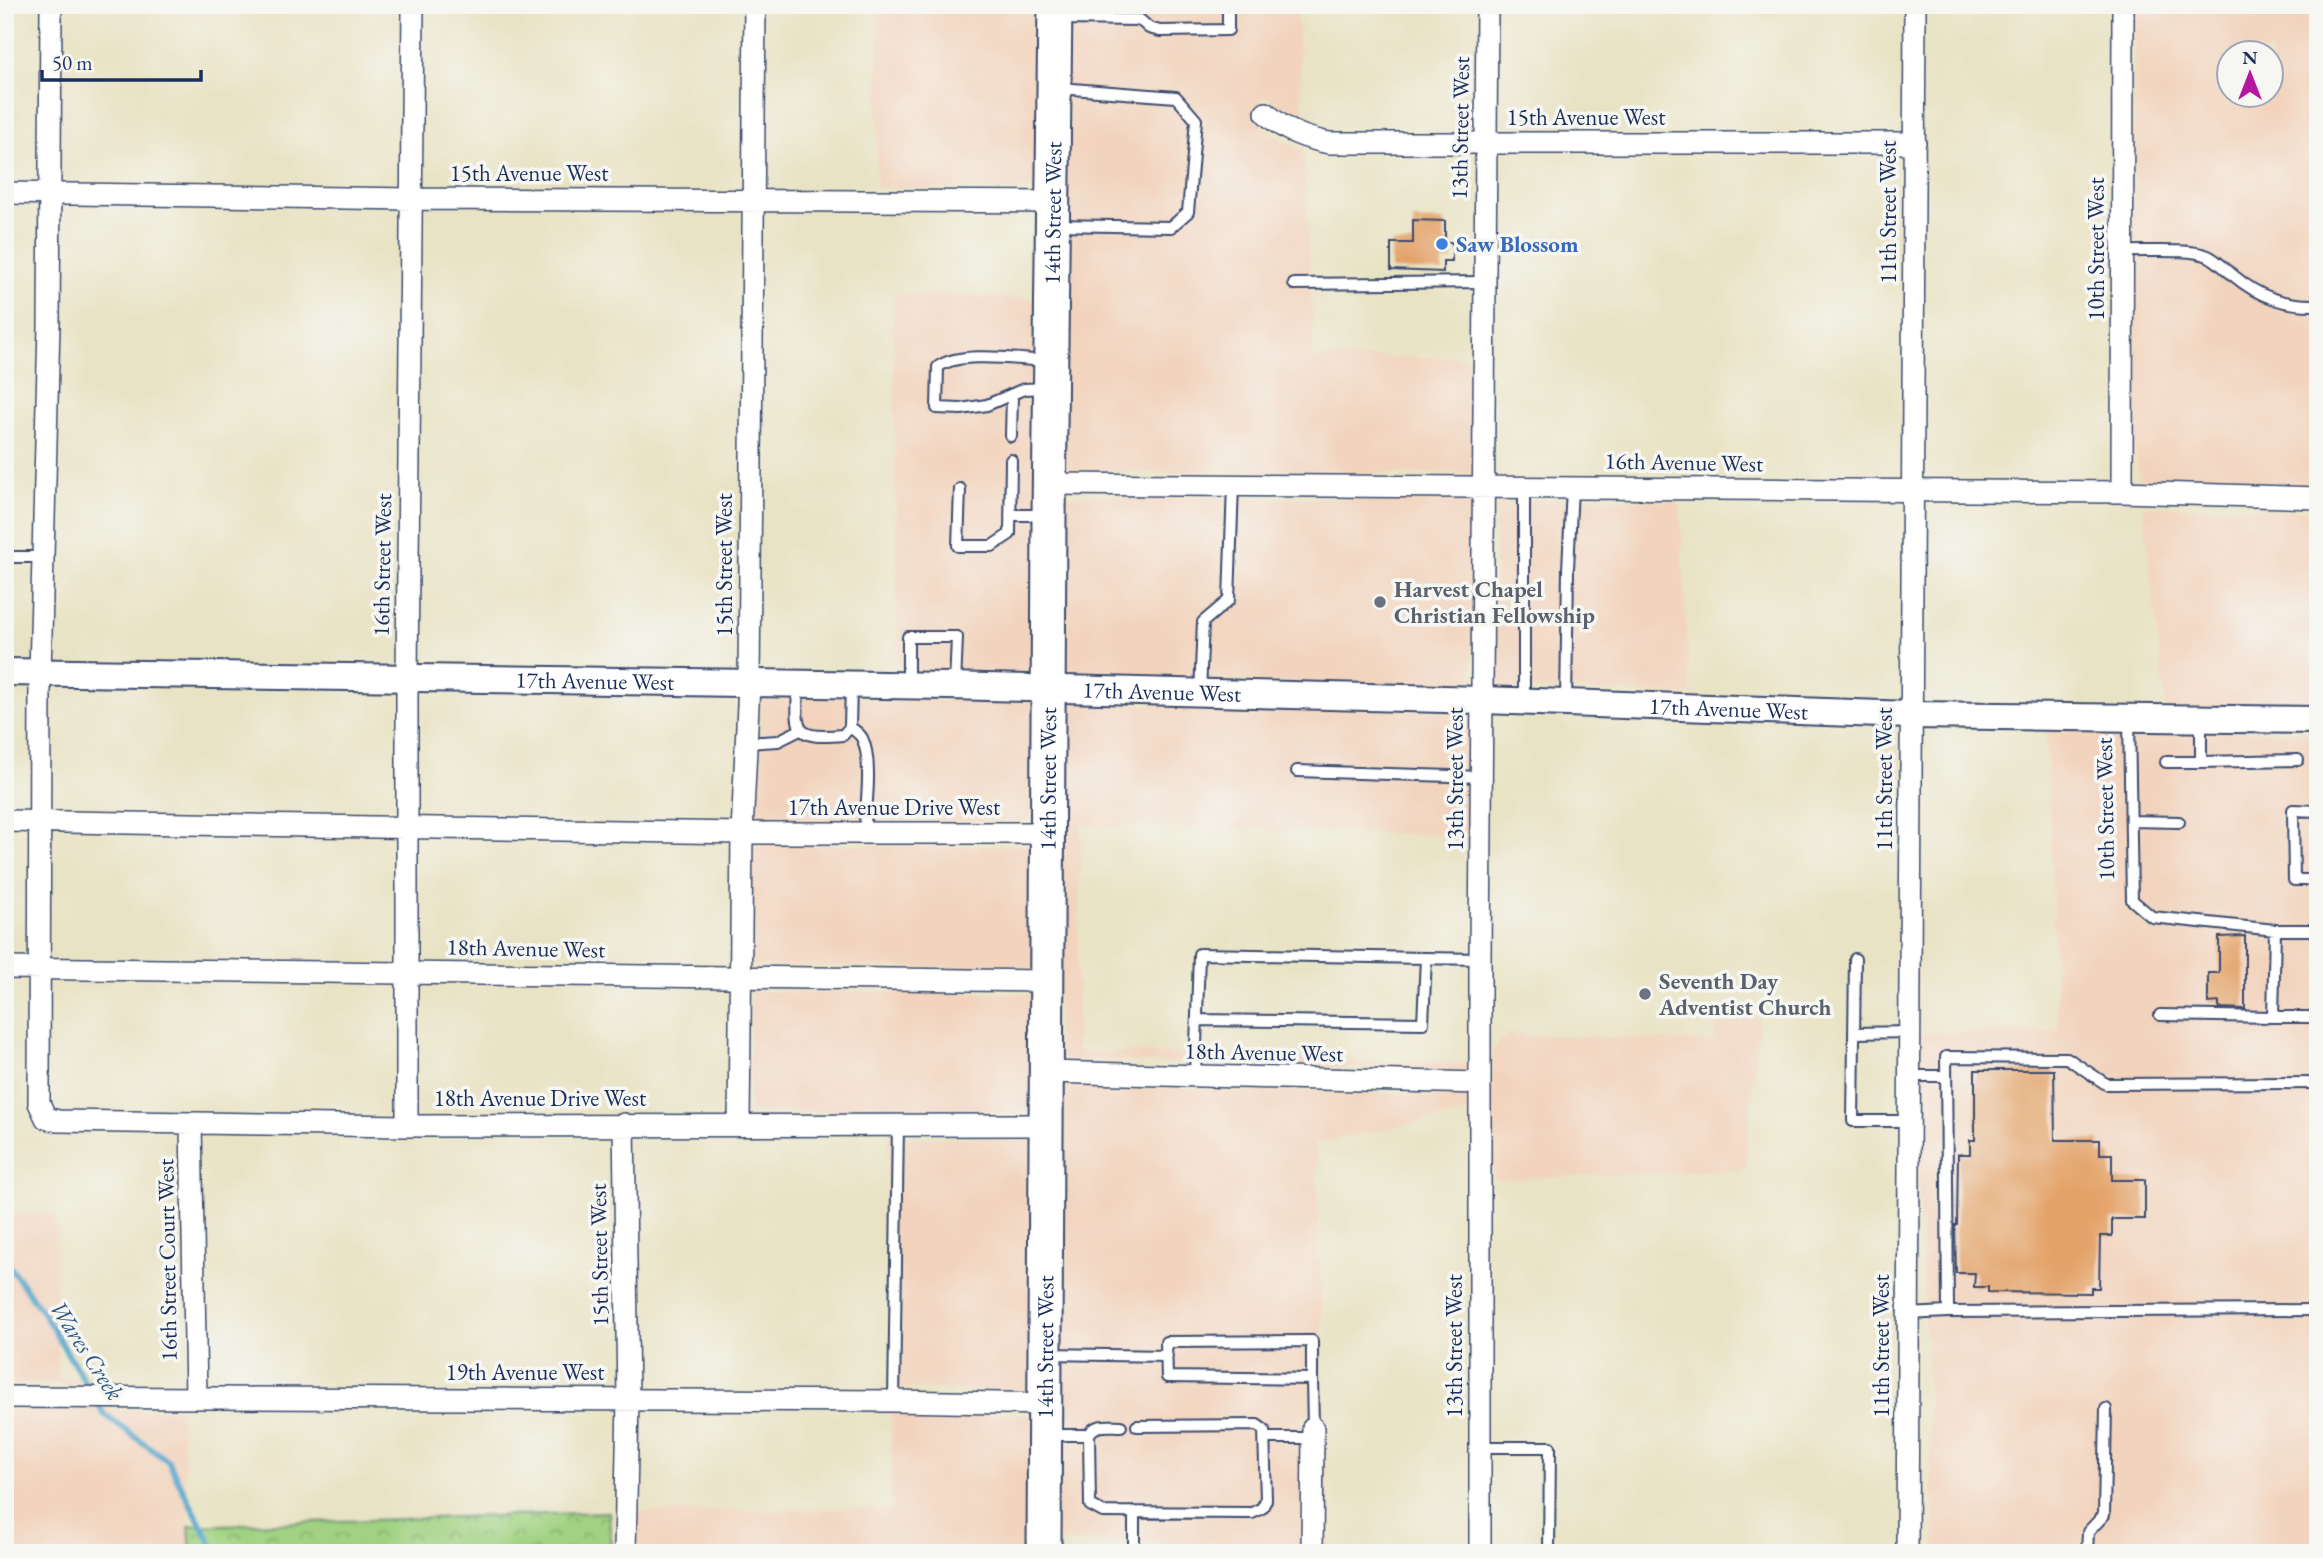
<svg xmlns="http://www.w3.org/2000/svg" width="2323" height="1558" font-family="'EB Garamond',serif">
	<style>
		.built { fill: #f2d4be; fill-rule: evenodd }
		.park { fill: url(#park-crowns); stroke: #5e8070; stroke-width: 2 }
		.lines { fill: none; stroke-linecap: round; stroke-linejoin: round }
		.stream { stroke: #50a5cc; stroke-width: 6 }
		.building { fill: #e3a267 }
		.service-casing { stroke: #3a4a6d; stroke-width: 14 }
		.minor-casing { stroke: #3a4a6d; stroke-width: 24 }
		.tertiary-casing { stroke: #3a4a6d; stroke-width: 30 }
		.primary-casing { stroke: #3a4a6d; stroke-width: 37 }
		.service { stroke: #fff; stroke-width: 10 }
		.minor { stroke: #fff; stroke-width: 21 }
		.tertiary { stroke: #fff; stroke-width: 26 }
		.primary { stroke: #fff; stroke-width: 33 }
		.shop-dot { fill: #3f7fe0; stroke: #f6f6f2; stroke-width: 2.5 }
		.worship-dot { fill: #6b7280; stroke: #f6f6f2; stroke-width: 2.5 }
		.labels { text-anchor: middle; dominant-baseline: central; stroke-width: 7; stroke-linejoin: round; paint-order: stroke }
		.street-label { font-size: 23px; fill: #1b2f5e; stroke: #f6f6f2 }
		.shop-label { font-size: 23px; font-weight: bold; fill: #366cbe; stroke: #f6f6f2; text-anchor: start }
		.worship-label { font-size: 23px; font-weight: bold; fill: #5b616d; stroke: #f6f6f2; text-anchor: start }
		.water-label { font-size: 24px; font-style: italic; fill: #2e5884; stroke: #f6f6f2 }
	</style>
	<defs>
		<pattern id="park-crowns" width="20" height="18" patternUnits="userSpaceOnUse" patternTransform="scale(1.75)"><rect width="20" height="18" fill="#a0d281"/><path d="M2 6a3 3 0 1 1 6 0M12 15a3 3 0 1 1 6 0" fill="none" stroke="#82ab6d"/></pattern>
	</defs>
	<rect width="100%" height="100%" fill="#f6f6f2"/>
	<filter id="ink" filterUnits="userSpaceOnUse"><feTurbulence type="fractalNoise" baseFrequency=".0143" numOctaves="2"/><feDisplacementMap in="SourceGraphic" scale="14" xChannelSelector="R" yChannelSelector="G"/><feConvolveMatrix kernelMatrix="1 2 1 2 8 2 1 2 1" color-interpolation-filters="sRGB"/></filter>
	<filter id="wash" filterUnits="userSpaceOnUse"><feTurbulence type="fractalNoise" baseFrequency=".00686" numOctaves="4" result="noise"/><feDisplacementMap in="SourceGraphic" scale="28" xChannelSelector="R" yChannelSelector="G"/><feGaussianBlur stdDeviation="1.57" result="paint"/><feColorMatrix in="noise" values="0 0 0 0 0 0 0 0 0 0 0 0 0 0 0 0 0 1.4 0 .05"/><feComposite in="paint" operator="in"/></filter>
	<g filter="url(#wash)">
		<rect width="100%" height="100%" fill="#e9e3c5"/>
		<path class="built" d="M880,5H1043L1042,190L876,188Z
			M1064,5H1297L1303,123L1283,113L1266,96L1251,113L1272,135L1304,151L1314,358L1474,357V474L1060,471Z
			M2134,5H2318V486L2140,480L2133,442ZM2228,52H2270V94H2228Z
			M893,294L1041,299L1037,676L898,673Z
			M1060,496L1474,499L1471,687L1059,677Z
			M1496,499L1680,501L1690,695L1493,688Z
			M2143,506L2318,511V708H2166Z
			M759,696L1037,701L1036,821H753Z
			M1059,702L1471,712L1470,836L1081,825L1076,1051L1400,1062V1060L1469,1065V1071L1057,1060Z
			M2046,730L2318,732V1553L1935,1552L1919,1189L1920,1033L2058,1031Z
			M753,845L1036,846L1035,968L751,966Z
			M750,991L1035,993L1034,1112H750Z
			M1716,1019H1759L1745,1169L1494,1180L1491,1157V1052L1507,1034L1710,1042L1715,1041Z
			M1057,1085L1469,1095V1112L1316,1143L1329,1545H1323L1324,1416H1302L1301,1545L1055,1541Z
			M887,1137H1034V1391L891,1388Z
			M5,1214H56L58,1378L106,1384H5Z
			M5,1409H180L191,1553H5Z
			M891,1413L1034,1415L1033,1553H636L637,1512L892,1509Z"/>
		<path class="park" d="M609,1512L611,1553H191L189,1526Z"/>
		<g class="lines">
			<path class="stream" d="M5,1260L43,1313L91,1392
				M96,1401L104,1414L168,1461L216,1553"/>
		</g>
		<g id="blocks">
			<path class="building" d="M1413,220L1445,221V242H1452V261H1443V272L1391,270V243H1413Z
				M2245,936V1009L2219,1008V1002L2208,1003V973H2219V937Z
				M1975,1070H2054L2055,1140H2100V1154H2112V1180H2145V1219H2112V1236H2100L2099,1288H2091V1293L1988,1292V1287H1974L1975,1273H1956L1955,1225H1957L1958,1154H1970V1140H1975Z"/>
		</g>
	</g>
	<g filter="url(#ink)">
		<use href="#blocks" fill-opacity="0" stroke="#3a4a6d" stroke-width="2"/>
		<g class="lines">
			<defs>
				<path id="service" d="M1058,19L1140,20L1149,28L1160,31L1228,30V5
					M1055,225L1171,227L1188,212L1196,120L1176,97L1059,88
					M2122,251C2142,252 2191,248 2208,256C2217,260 2226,270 2234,276C2259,297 2285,306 2318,305
					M1294,284L1485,282
					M1047,388L1024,389L987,405L961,409L937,408L938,367C960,350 1020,360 1048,361
					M1011,436L1012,396
					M1524,487V701
					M960,489L958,546H992L1010,534L1011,460
					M1010,515H1046
					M5,557H43
					M798,684C797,729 791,740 843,735L850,727L851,685
					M908,686V637H957L955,686
					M1200,693L1203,622L1229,600L1233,485
					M1566,703L1568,569L1572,488
					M2129,718L2132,900L2152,917L2275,930H2318
					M2201,718V762L2298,760
					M850,727C855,731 859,733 862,738C873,760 866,809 864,833
					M746,743L778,741L800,730
					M2166,762H2201
					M1297,771L1481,777
					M2318,811L2293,810L2294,880H2318
					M2131,821L2179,822
					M1855,959L1853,1121H1909
					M2160,1015L2273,1017L2275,930
					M2273,1017H2318
					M1197,1020L1423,1023L1426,958
					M1854,1033L1909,1032
					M1195,1076L1199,954L1480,959
					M1909,1076H1946
					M2318,1083L2106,1084L2067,1058L1946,1057L1948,1312L2318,1310
					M1908,1314L1948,1312
					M1312,1341V1379L1167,1377L1166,1342Z
					M1047,1354L1167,1356
					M1312,1379L1313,1428
					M894,1401L898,1124
					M1047,1435H1089L1090,1505L1103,1512L1252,1513L1262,1508L1266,1500L1264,1430L1257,1425L1137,1426
					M1089,1435C1094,1423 1109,1426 1121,1426
					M1266,1438H1313
					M1480,1447H1550L1549,1553
					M1134,1512V1553
					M2087,1553L2088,1532L2104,1515L2106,1409"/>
				<path id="minor" d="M51,5L49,326L40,673L39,1103L46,1118L58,1121L407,1126L1045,1125
					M1266,113C1284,131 1305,138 1329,143H1915
					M5,193L412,199L1053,202
					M1049,484L2122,492L2318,498
					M2122,492L2123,5
					M5,821L742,833H1047
					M5,968L1046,981
					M1046,1072L1480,1083
					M191,1123L196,1396
					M624,1124L628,1399L625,1553
					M739,1124L742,833L749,684L755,5
					M407,1126V679L413,5
					M5,1397L894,1401L1045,1404
					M1312,1553L1313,1428
					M1480,1553V959L1487,5
					M1907,1553L1915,5"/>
				<g id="tertiary">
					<path id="s1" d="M5,672L949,686L1482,700L1910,715L2318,720"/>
				</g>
				<g id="primary">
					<path id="s2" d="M1044,1553L1049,515L1055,5"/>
				</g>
			</defs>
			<use href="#service" class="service-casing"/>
			<use href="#minor" class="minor-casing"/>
			<use href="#tertiary" class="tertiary-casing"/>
			<use href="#primary" class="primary-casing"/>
			<use href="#service" class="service"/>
			<use href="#minor" class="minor"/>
			<use href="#tertiary" class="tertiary"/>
			<use href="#primary" class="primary"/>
		</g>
	</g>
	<circle class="shop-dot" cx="1442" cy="244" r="7"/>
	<g class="worship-dot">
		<circle cx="1380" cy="602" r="7"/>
		<circle cx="1645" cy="994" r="7"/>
	</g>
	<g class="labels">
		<g class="street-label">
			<text x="1586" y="117">15th Avenue West</text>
			<text transform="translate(1460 128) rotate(-89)">13th Street West</text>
			<text x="529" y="173">15th Avenue West</text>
			<text stroke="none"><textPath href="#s2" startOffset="1340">14th Street West</textPath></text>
			<text transform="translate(1888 212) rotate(-90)">11th Street West</text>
			<text transform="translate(2096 249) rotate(-90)">10th Street West</text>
			<text transform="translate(1684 462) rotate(1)">16th Avenue West</text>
			<text transform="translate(382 565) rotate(-89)">16th Street West</text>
			<text transform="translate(724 565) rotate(-90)">15th Street West</text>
			<text stroke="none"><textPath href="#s1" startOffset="590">17th Avenue West</textPath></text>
			<text stroke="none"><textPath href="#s1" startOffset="1157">17th Avenue West</textPath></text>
			<text stroke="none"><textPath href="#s1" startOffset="1724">17th Avenue West</textPath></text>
			<text stroke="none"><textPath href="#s2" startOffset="774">14th Street West</textPath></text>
			<text transform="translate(1455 779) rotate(-90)">13th Street West</text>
			<text transform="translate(1884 779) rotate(-90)">11th Street West</text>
			<text x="894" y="807">17th Avenue Drive West</text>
			<text transform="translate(2105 809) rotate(-91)">10th Street West</text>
			<text transform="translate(526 948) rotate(1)">18th Avenue West</text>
			<text transform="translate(1264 1052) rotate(1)">18th Avenue West</text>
			<text x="540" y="1098">18th Avenue Drive West</text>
			<text transform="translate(599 1255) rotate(-91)">15th Street West</text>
			<text transform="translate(167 1260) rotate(-91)">16th Street Court West</text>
			<text stroke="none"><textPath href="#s2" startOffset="206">14th Street West</textPath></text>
			<text transform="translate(1454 1346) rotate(-90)">13th Street West</text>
			<text transform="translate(1881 1346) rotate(-90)">11th Street West</text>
			<text x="525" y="1372">19th Avenue West</text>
		</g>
		<g class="shop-label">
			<text x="1456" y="244">Saw Blossom</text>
		</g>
		<g class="worship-label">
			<text x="1394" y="589">Harvest Chapel<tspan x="1394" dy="26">Christian Fellowship</tspan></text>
			<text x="1659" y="981">Seventh Day<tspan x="1659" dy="26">Adventist Church</tspan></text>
		</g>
		<g class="water-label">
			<text transform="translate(87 1350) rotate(57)">Wares Creek</text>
		</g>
	</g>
	<rect width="2323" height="1558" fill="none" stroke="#f6f6f2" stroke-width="28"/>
	<g transform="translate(2250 74)"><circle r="33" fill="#f6f6f2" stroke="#9ea6b7" stroke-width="2"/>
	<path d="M0-5L12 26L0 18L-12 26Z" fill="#b5179e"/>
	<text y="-10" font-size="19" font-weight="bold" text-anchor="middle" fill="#1b2f5e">N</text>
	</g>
	<path d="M42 70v10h159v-10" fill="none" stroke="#1b2f5e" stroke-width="3.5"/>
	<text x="52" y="70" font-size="21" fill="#1b2f5e" stroke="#f6f6f2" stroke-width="5" paint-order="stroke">50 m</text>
</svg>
